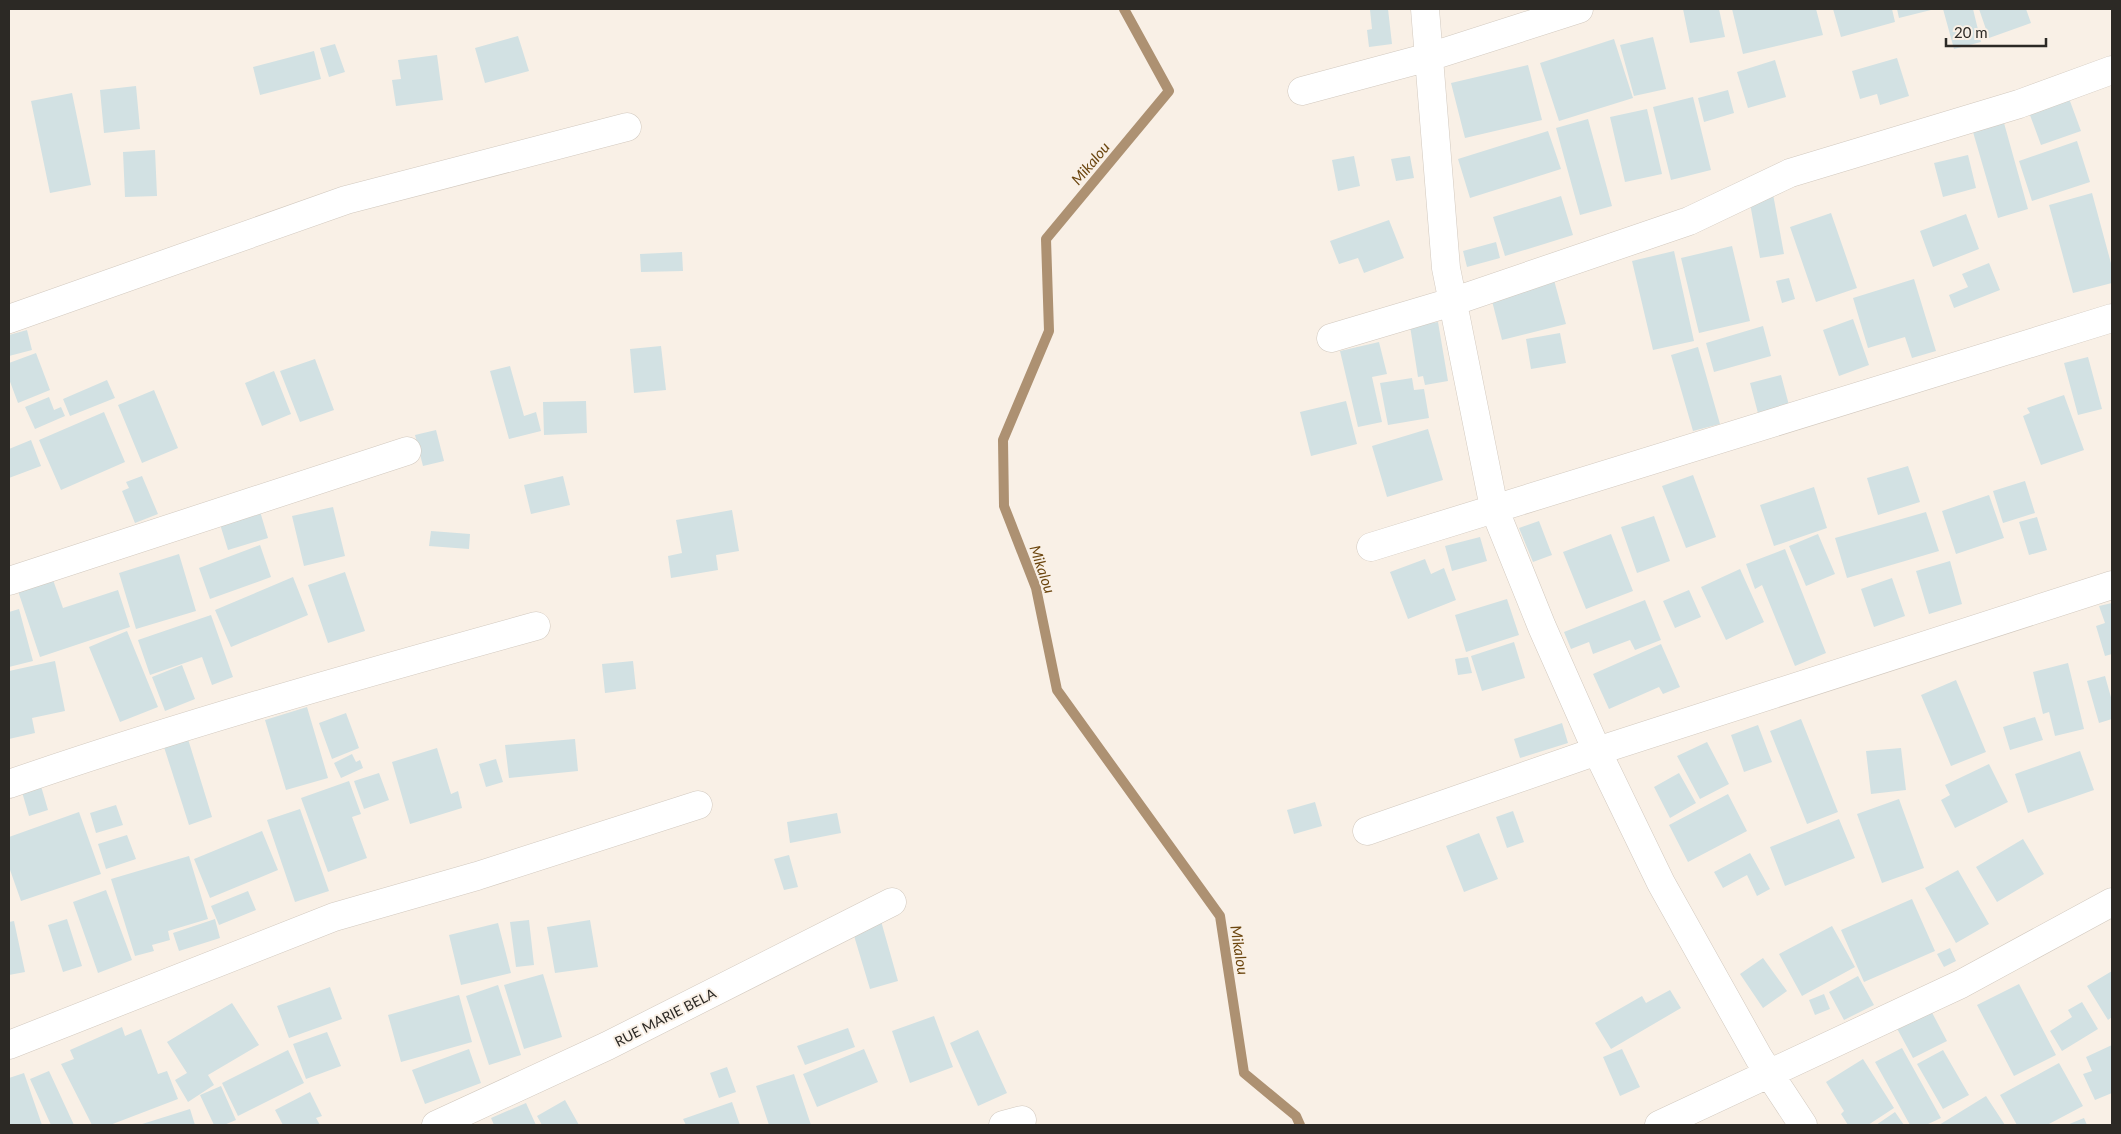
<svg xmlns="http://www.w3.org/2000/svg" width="2121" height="1134" font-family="Lato,sans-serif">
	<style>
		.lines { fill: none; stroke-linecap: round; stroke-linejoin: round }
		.stream { stroke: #ad9172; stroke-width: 10 }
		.building { fill: #d2e1e3 }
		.street-casing { stroke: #d2c9bf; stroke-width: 29 }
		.street { stroke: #fff; stroke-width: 28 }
		.labels { text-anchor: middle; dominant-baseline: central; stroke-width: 4; stroke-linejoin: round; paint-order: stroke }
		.street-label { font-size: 14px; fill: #2c2925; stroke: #f9f0e6 }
		.water-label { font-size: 15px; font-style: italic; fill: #6c460f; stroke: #f9f0e6 }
	</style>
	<rect width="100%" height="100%" fill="#f9f0e6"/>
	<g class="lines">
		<path class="stream" d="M1124,9L1169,91L1046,239L1049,331L1003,440L1004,506L1036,588L1057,690L1220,916L1244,1073L1296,1116L1300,1125"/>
	</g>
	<path class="building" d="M1388,9L1392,44L1369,47L1367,30L1372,29L1370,10Z
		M1683,9H1719L1725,37L1690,43Z
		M1732,9H1816L1823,35L1743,54Z
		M1833,9H1892L1895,22L1841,37Z
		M1897,9H1935L1899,18Z
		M1943,9H1973L1981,42L1954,49Z
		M1979,9H2026L2031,23L1989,38Z
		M518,36L529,71L485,83L475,48Z
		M1653,37L1666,89L1634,96L1620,45Z
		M1614,39L1633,98L1559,121L1540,63Z
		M335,44L345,72L329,77L320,48Z
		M314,51L321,79L260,95L253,67Z
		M437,55L443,100L396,106L392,80L401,79L398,60Z
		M1897,58L1909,96L1880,105L1877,94L1860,99L1852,71Z
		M1775,60L1786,97L1748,108L1737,72Z
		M1528,65L1542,120L1465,138L1451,83Z
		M136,86L140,129L104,133L100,90Z
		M1728,90L1734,113L1704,122L1698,98Z
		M72,93L91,185L50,193L31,101Z
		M2067,93L2081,131L2041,145L2027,107Z
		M1693,97L1711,170L1671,180L1653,107Z
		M1647,109L1662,174L1625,182L1610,117Z
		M1588,119L1612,206L1580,215L1556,128Z
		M2004,123L2028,209L1998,218L1973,132Z
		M1548,131L1561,169L1470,198L1458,159Z
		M2077,141L2090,182L2032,201L2019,161Z
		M155,150L157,196L125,197L123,152Z
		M1968,155L1976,188L1943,197L1934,163Z
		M1354,156L1360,186L1338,191L1332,160Z
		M1410,156L1414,178L1396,181L1391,159Z
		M2092,193L2112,267V283L2073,293L2049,205Z
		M1773,194L1784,254L1760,258L1749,198Z
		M1561,196L1573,235L1505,256L1493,217Z
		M1831,213L1857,288L1816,302L1790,227Z
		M1966,214L1979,249L1933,267L1920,231Z
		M1389,220L1404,258L1364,273L1358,258L1339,264L1330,241Z
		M1496,242L1500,258L1467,267L1463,251Z
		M1732,246L1750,321L1699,333L1681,258Z
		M1674,251L1694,341L1653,350L1632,261Z
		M682,252L683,271L641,272L640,254Z
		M1989,263L2000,290L1954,308L1949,295L1968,287L1962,274Z
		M1789,278L1795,299L1782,303L1776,281Z
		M1914,279L1936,351L1912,358L1905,337L1868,348L1853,298Z
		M1554,280L1566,324L1502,340L1491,297Z
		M1853,319L1869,365L1839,376L1823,330Z
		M1438,322L1448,381L1425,385L1423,376L1418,377L1410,326Z
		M1763,326L1771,356L1714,372L1706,343Z
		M27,330L32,350L9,356V335Z
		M1560,333L1566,363L1531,369L1526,339Z
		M1379,342L1387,374L1372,377L1382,422L1358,427L1340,351Z
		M661,346L666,390L634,393L630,349Z
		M1698,347L1720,424L1693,431L1671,355Z
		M36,353L50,390L18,403L9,379V363Z
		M2088,357L2102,409L2078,415L2064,363Z
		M315,359L334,410L300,422L280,371Z
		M510,366L524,416L536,412L541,431L509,439L490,371Z
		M274,371L291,414L262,426L245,383Z
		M1781,375L1790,409L1759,417L1750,383Z
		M1412,378L1414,390L1424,389L1429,418L1388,425L1380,383Z
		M107,380L115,398L70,416L63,399Z
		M154,390L178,448L142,463L118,405Z
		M2064,395L2084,450L2041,465L2023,416L2030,413L2027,408Z
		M49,397L54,410L61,407L65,416L35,429L25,407Z
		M586,401L587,433L544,435L543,402Z
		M1346,401L1357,444L1311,456L1300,412Z
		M104,412L125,462L61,490L39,440Z
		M1428,429L1443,480L1387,497L1372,446Z
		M436,430L444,461L423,466L415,435Z
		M31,440L41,466L9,478V449Z
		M1908,466L1920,502L1878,515L1867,478Z
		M1693,475L1716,537L1686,548L1662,486Z
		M142,476L158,514L135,523L122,491L129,488L126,482Z
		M563,476L570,505L531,514L524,485Z
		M2025,481L2035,513L2003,523L1993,491Z
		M1814,487L1827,528L1774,546L1760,505Z
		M1989,495L2004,538L1956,554L1942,511Z
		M333,507L345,556L304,566L292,516Z
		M259,508L268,538L228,550L219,521Z
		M732,510L739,551L716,555L718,570L671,578L668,556L682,553L676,520Z
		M1926,512L1939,551L1847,578L1835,538Z
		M1654,516L1670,561L1637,573L1621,527Z
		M2037,517L2047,550L2029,555L2019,522Z
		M1539,521L1552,555L1533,562L1519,528Z
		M431,531L470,534L469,549L429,546Z
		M1611,534L1633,591L1586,609L1563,552Z
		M1818,534L1835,574L1806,586L1789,546Z
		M1480,537L1487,561L1452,571L1445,546Z
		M260,545L271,577L210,599L199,568Z
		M1785,549L1826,653L1795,666L1762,585L1755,589L1746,564Z
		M179,554L196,611L136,629L119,573Z
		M1425,559L1431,574L1444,568L1456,600L1408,619L1390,572Z
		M1950,561L1962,604L1929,614L1916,571Z
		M1740,569L1764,622L1726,640L1701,587Z
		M345,572L365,631L328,643L308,585Z
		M52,577L63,608L118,590L130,627L40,657L17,588Z
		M293,577L308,615L231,647L215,610Z
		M1892,578L1905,616L1874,627L1861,589Z
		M1689,590L1701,617L1675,628L1663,601Z
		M1507,599L1519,635L1466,652L1455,615Z
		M1645,600L1661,640L1635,650L1630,640L1593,654L1589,642L1571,649L1564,632Z
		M2112,603V654L2105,656L2096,626L2105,623L2099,606Z
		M19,609L33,661L9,667V612Z
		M211,615L233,677L212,685L202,657L150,675L138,640Z
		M127,631L158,707L120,722L89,647Z
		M1514,642L1525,678L1482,691L1471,656Z
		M1661,644L1680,687L1663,694L1659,687L1609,709L1593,674Z
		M1468,657L1472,673L1458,675L1455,659Z
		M55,661L65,711L32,718L35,733L9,739V671Z
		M633,661L636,689L605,693L602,664Z
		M2068,663L2084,729L2055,736L2049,712L2043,714L2033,672Z
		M182,665L195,699L165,711L152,677Z
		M2105,676L2112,701V719L2099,723L2087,681Z
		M1956,680L1986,752L1951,766L1921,695Z
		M307,707L328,778L286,790L265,720Z
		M346,713L359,748L332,759L319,723Z
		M2035,717L2043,740L2010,750L2003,727Z
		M1801,719L1838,812L1807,824L1770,731Z
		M1562,723L1568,743L1520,758L1514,739Z
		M1758,725L1772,762L1744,772L1731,735Z
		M188,739L212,817L189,825L164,747Z
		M575,739L578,771L509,778L505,745Z
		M1707,742L1729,784L1700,799L1677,756Z
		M437,748L451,794L458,791L462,808L410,824L392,762Z
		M1901,748L1906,790L1871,794L1866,751Z
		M2080,751L2094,790L2028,813L2015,774Z
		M352,754L356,762L360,760L363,768L341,778L334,763Z
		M496,759L503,782L486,787L479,764Z
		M1989,764L2008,802L1955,828L1941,800L1950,795L1945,785Z
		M379,773L389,800L364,809L354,781Z
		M1679,773L1696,803L1670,818L1654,787Z
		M349,781L361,814L352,817L367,858L328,872L301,798Z
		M41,786L48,810L29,816L22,792Z
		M1728,794L1747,831L1688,862L1669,825Z
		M1899,799L1924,868L1882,883L1857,814Z
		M1315,802L1322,826L1294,834L1287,810Z
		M116,805L123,825L96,833L90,813Z
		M300,809L329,891L295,902L267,820Z
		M1513,811L1524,842L1507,848L1496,817Z
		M79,812L101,874L21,901L9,867V837Z
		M837,813L841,833L790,843L787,822Z
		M1839,819L1855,858L1785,886L1770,847Z
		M262,831L278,870L210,898L194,859Z
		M1479,833L1498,879L1464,892L1446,846Z
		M127,835L136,859L106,869L98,844Z
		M2023,839L2044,874L1997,902L1976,867Z
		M1750,853L1770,889L1757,896L1747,875L1723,888L1714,872Z
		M789,855L798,887L784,890L774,859Z
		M189,856L208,919L168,931L170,940L152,945L154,951L135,956L111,879Z
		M1958,870L1989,924L1956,943L1925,888Z
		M106,890L132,960L98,973L73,902Z
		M248,891L256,910L219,925L211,906Z
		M1912,899L1935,951L1864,982L1841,930Z
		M67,919L82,966L63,972L48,925Z
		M215,919L220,938L179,951L173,933Z
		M529,920L534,965L516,967L510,922Z
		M590,920L598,967L555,973L547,927Z
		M14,921L25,972L9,975V922Z
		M881,921L898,981L870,989L852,929Z
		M498,923L511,973L461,985L449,935Z
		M1832,926L1855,967L1802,996L1779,954Z
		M1950,948L1956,961L1944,967L1937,954Z
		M1763,958L1787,991L1763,1008L1740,974Z
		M2112,971V1017L2108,1020L2087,986Z
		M543,974L562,1037L524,1049L504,985Z
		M1858,976L1874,1005L1844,1020L1829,992Z
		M2019,984L2056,1055L2014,1076L1977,1005Z
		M498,985L521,1055L489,1065L466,996Z
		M330,987L342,1019L289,1038L277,1006Z
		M1670,990L1681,1008L1611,1049L1595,1023L1642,996L1646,1003Z
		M1824,994L1830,1009L1815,1015L1809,1000Z
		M459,995L472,1042L401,1062L388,1015Z
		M2082,1002L2098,1029L2062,1051L2050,1031L2072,1017L2068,1010Z
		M232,1003L259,1045L208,1075L214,1085L188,1102L175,1080L187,1073L167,1042Z
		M1928,1005L1947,1041L1913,1058L1894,1023Z
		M934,1016L953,1067L910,1083L892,1031Z
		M122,1027L125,1036L141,1029L158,1074L167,1071L178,1099L110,1125H92L61,1064L74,1059L70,1050Z
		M848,1028L855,1047L805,1065L797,1046Z
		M978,1030L1007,1093L978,1106L950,1043Z
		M327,1032L341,1066L306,1079L293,1044Z
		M2112,1045V1093L2095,1100L2083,1074L2092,1071L2086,1057Z
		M1902,1048L1941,1118L1926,1125H1910L1875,1062Z
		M469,1049L481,1083L425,1104L412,1070Z
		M864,1049L878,1082L817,1107L803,1074Z
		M1622,1049L1640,1087L1620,1096L1603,1057Z
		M288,1050L304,1083L238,1116L222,1083Z
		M1943,1050L1969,1095L1943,1109L1917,1064Z
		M1863,1059L1894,1108L1868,1125H1848L1841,1114L1844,1111L1826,1082Z
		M2059,1063L2083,1106L2047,1125H2017L2000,1095Z
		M727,1067L736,1092L719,1098L710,1073Z
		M49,1071L74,1125H51L30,1079Z
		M24,1073L42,1125H9V1078Z
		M794,1074L811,1125H769L756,1086Z
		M221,1086L236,1120L224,1125H214L200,1095Z
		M310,1092L322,1116L316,1118L320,1125H283L275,1110Z
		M1986,1096L2005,1125H1939Z
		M565,1100L579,1125H542L537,1116Z
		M732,1102L740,1125H686L683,1119Z
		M526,1103L536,1125H494L491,1118Z
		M190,1109L195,1125H139Z
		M1895,1112L1904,1125H1876Z
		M2084,1118L2087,1125H2067Z"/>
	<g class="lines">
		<defs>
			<path id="street" d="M1425,9L1446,268L1494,508L1542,627L1597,751L1661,883L1759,1058L1803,1125
				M1302,91L1429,57L1579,9
				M9,319L346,200L627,127
				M1331,338L1452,302L1689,221L1790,173L2019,104L2112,70
				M1371,547L2112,318
				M9,581L407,451
				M9,784C183,724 359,675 536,626
				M1367,831L1597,751L2112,585
				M9,1045L334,917L477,876L698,805
				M436,1125L607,1046L892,902
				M1003,1125L1022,1120
				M1659,1125L1961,984L2112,902"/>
		</defs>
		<use href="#street" class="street-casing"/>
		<use href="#street" class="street"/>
	</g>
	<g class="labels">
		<g class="street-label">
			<text transform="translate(665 1017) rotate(-27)">RUE MARIE BELA</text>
		</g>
		<g class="water-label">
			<text transform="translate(1090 163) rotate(-50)">Mikalou</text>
			<text transform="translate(1043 569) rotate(71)">Mikalou</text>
			<text transform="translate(1240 950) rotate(81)">Mikalou</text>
		</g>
	</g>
	<rect width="2121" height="1134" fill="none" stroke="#2c2925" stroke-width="20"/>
	<path d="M1946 38v8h100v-8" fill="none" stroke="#2c2925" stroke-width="2.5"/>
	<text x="1954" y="38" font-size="15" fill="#2c2925" stroke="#f9f0e6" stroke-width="4" paint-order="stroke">20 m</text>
</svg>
